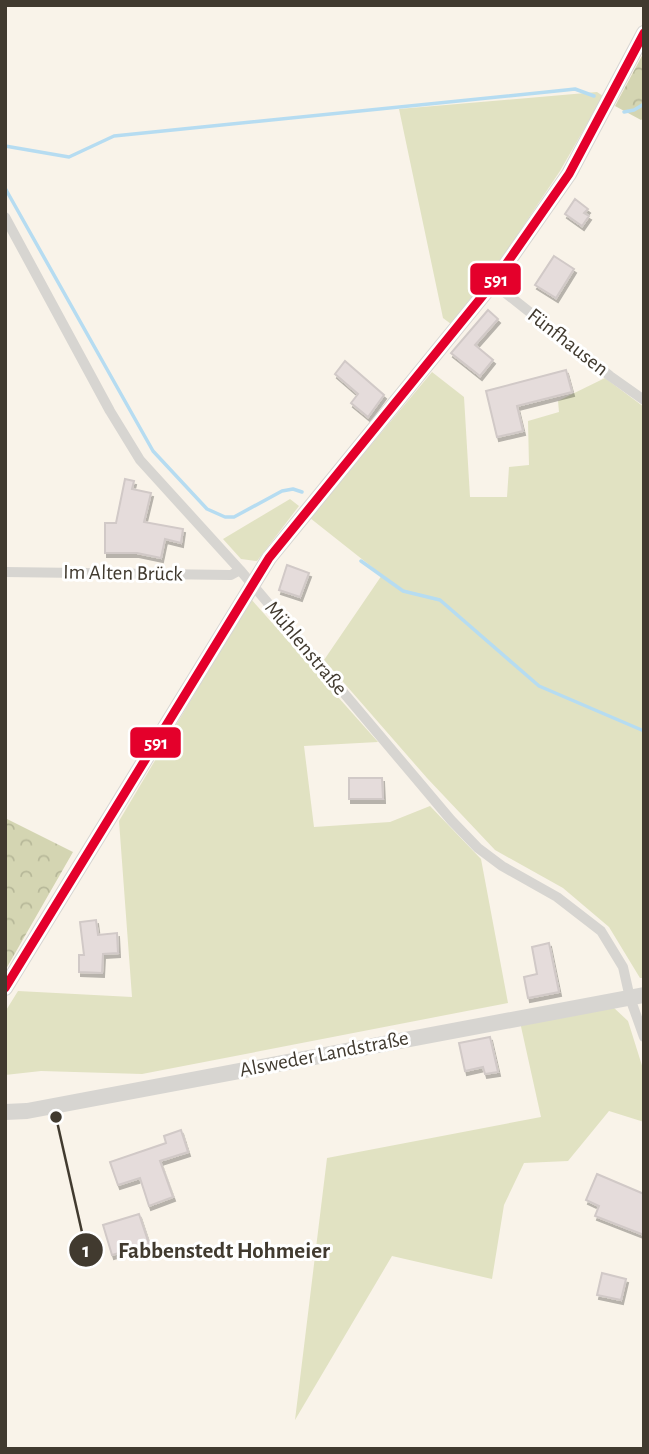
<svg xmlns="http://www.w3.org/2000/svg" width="649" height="1454" font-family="'Alegreya Sans',sans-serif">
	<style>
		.grass { fill: #e1e2c2 }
		.forest { fill: url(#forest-crowns) }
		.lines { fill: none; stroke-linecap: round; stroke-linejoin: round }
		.stream { stroke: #b6dcf1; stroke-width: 3.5 }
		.building { fill: #e5dcdb; stroke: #d1c9c7; stroke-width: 2; filter: url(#shadow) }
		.street { stroke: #d7d5d1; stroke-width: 10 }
		.secondary { stroke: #d7d5d1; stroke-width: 16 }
		.bus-1-casing { stroke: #fff; stroke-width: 14 }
		.bus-1 { stroke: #e4002b; stroke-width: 9 }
		.labels { text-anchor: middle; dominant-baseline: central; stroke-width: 6; stroke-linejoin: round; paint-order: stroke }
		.street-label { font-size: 21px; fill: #413a2f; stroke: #fff }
		.leader { fill: none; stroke: #413a2f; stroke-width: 2.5 }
		.callout-dot { fill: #413a2f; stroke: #fff; stroke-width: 2.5 }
		.mark-label { font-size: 21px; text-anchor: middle; font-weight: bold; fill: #fff }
		.callout-label { font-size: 23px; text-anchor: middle; font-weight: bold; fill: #413a2f; stroke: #fff; stroke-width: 6; stroke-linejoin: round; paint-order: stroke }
		.line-badge { stroke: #fff; stroke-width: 2.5 }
		.badge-label { font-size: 19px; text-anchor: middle; font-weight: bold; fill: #fff }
	</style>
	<defs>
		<pattern id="forest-crowns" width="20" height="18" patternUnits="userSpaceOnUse" patternTransform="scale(1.75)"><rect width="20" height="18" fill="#d4d5b2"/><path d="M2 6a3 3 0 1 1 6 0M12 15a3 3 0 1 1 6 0" fill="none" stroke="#b7b899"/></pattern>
		<filter id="shadow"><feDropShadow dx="2" dy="4" stdDeviation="0" flood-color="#0004"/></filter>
	</defs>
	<rect width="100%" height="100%" fill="#f9f3e9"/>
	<path class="grass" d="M597,92L603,96L560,171L508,249L451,324L443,318L399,109Z
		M432,372L464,397L470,497H507L509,467L529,465L528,421L559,412L558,401L605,378L644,407V978H640L609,927L563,888L495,850L427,778L324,660L382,575L310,518Z
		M290,499L299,506L257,561L241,559L223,539Z
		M251,599L378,742L304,746L314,827L390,822L430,806L481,859L508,1003L142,1074L41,1071L5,1075V1012L18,991L132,997L119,821Z
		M613,1007L628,1021L644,1072V1122L609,1111L568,1161L524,1163L504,1205L492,1279L392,1256L295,1420L327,1158L541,1117L520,1022Z"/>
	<path class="forest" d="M644,52V118L641,120L615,106Z
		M5,818L73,852L6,969L5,968Z"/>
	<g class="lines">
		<path class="stream" d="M624,112L634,110L644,104
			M5,146L69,157L114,136L566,90L575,89L594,96
			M5,188L153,451L207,509L225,517H234L282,491L293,489L302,492
			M361,561L403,591L440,600L539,686L644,731"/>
	</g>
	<path class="building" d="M575,199L588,209L584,213L589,216L582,226L565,214Z
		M554,256L574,269L556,298L535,285Z
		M488,310L498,319L475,345L493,360L480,376L451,353Z
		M345,361L384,395L368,417L351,403L358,394L335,374Z
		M566,370L572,392L517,406L523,431L497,437L486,391Z
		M125,479L134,481L132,489L151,493L144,522L183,529L181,543L165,539L161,558L137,553H105V523H116Z
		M287,565L309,573L300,597L279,590Z
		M349,778H382L383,799H349Z
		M96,920L98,935L117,933L118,953L103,954L102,973L79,972V955H84L80,922Z
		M549,943L559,992L528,998L524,977L537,974L532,947Z
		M490,1037L498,1072L485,1074L483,1067L465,1071L459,1043Z
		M181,1130L188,1152L160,1161L173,1197L149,1206L140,1178L118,1185L110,1162L166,1143L164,1136Z
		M597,1174L644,1194V1235L595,1216L599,1206L586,1200Z
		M139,1214L149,1244L112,1255L103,1225Z
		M602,1273L626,1279L621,1300L597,1295Z"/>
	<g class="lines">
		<path class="street" d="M5,217L110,411L140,460L240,570L451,820L478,848L502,866L557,897L601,931L623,967L630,998L644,1037
			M493,283L610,376L644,400
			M5,572L231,575L240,570"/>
		<path class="secondary" d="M5,988L269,558L493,283L569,174L644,33
			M5,1112L27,1111L644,995"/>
		<defs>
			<path id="bus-1" d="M5,988L269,558L493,283L569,174L644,33"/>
		</defs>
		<use href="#bus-1" class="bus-1-casing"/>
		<use href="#bus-1" class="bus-1"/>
	</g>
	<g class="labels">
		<g class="street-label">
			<text transform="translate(568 342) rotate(38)">Fünfhausen</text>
			<text transform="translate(123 573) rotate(1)">Im Alten Brück</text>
			<text transform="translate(306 648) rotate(50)">Mühlenstraße</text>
			<text transform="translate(324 1054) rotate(-11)">Alsweder Landstraße</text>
		</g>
	</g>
	<path class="leader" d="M56 1117L86 1250"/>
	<g class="callout-dot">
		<circle cx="56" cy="1117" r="7"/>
		<circle cx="86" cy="1250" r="18"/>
	</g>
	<g class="mark-label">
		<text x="86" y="1257">1</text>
	</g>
	<g class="callout-label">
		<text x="224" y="1258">Fabbenstedt Hohmeier</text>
	</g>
	<g class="line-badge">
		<rect x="469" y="262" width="53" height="34" rx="7" fill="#e4002b"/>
		<rect x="129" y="726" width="53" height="33" rx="7" fill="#e4002b"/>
	</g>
	<g class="badge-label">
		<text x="496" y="286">591</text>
		<text x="156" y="749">591</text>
	</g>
	<rect width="649" height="1454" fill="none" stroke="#413a2f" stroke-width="14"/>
</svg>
